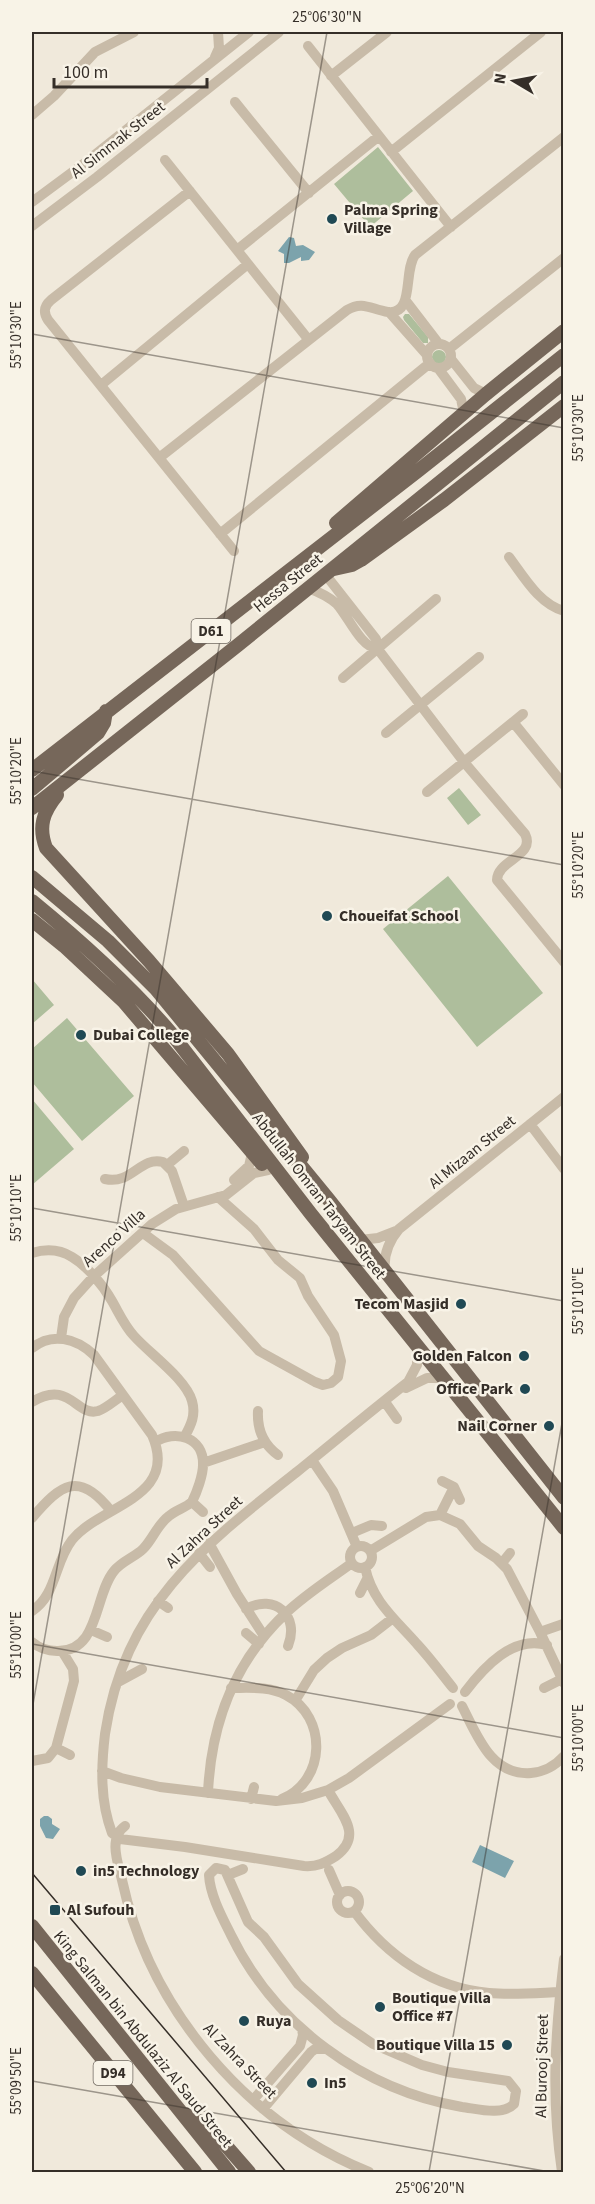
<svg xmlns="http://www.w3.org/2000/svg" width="595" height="2204" font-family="'Source Sans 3',sans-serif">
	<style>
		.green { fill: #aebe9c }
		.water { fill: #7ca3ac }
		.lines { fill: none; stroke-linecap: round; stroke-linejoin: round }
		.minor { stroke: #c8bba8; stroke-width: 10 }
		.major { stroke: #76675a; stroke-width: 14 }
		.tram { stroke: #352e28; stroke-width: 1.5 }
		.ticks { fill: none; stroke: #352e28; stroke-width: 1.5; stroke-opacity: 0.45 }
		.poi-dot { fill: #204954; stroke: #f8f3e7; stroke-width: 2 }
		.labels { text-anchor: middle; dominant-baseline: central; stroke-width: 5; stroke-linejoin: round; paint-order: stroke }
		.shield { fill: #f8f3e7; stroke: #706961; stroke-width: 1.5 }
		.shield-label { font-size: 15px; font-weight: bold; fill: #352e28 }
		.street-label { font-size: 16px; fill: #352e28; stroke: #f8f3e7 }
		.poi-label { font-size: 16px; font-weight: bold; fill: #352e28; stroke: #f8f3e7; text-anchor: start }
		.neatline { fill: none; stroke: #352e28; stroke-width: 2 }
		.ticks-label { font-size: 15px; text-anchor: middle; fill: #352e28 }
	</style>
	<rect width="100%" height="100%" fill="#f0e9db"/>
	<path class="green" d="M378,147L413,191L370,227L334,184Z
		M405,314H409L428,337V343H423L404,320L403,317Z
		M432 357a7 7 0 1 1 14 0a7 7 0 1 1-14 0Z
		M459,788L481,815L468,825L447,798Z
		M448,876L543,993L477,1047L383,929Z
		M32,979L54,1005L32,1024Z
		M67,1018L134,1096L82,1141L32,1082V1049Z
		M32,1099L74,1149L32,1185Z"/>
	<path class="water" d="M289,237L294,238L296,246L303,245L315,252L309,260L301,261V257L289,263H284V254L278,251Z
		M44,1816H48L52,1819V1824L60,1829L53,1839L46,1838L40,1826V1819Z
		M480,1845L514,1861L505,1878L472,1862Z"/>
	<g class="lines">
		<path class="minor" d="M308,46L451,227
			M215,57L219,48L218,32
			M331,76L387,32
			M235,102L309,193
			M32,115L54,96L95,52L134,32
			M391,152L541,32
			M165,160L308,339
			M190,191L51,300C44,306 43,312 48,320L234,551
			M32,202L86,162L249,32
			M32,226L97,177L279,32
			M237,250L379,136
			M406,301L439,344
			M389,312L427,355
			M427 356a12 12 0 1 1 24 0a12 12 0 1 1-24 0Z
			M449,349L564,258
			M451,359L474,388L486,394
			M438,368L461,399L464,413
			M101,385L248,264
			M159,458L347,310C363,300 372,310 388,312C415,315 403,271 415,255L564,137
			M220,534L430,363
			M509,557C524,577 539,604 564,611
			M325,574L376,639L377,648L464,762L525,834C536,856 497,860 497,880L564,962
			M308,588C319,592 328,596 337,604C348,616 362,649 377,648
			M343,678L436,599
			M513,722L564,785
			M386,733L479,657
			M427,792L523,714
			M530,1124L564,1169
			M167,1165L184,1151
			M105,1179C132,1185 140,1156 163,1162L172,1171L184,1206
			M234,1180L249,1166L252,1153
			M143,1233L173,1255L259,1351L315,1382L323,1385L331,1383L338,1377L341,1361L334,1335L308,1296L300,1278L278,1260L254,1229L218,1197
			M360,1240L378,1238L396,1231
			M32,1253C45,1249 59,1249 72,1257C87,1266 103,1285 112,1301C119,1313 124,1325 134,1336C150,1354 186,1379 192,1401C196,1415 191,1425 185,1436
			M385,1272C383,1255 388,1242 399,1229L564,1097
			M61,1338L64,1317L74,1298L93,1277L152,1224L176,1209L226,1195L254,1173L268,1170
			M32,1348C52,1332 76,1338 94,1355L152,1435C180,1498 100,1505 72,1540C54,1563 57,1594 32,1611
			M406,1388L427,1378H444
			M32,1402C70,1379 76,1417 98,1411C107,1408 115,1400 123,1395
			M385,1402L397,1419
			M258,1411C257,1429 263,1444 278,1455
			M312,1460L333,1491L357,1547
			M203,1463L265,1442
			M442,1481L454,1487L460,1500
			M192,1502L203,1512
			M440,1515L454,1487
			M32,1518C61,1484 79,1470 111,1511
			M352,1533L371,1525L382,1526
			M209,1543L237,1594L264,1636
			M350 1557a11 11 0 1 1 22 0a11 11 0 1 1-22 0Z
			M370,1551L426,1517L440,1515L460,1524L478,1546L496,1558L507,1569L540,1632L564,1683
			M199,1553L210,1567
			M502,1563L510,1553
			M365,1567C372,1601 395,1619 417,1644C430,1658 441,1673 453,1688
			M360,1593L367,1579
			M158,1601L168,1608
			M246,1609C275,1593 300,1616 288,1646
			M91,1630L107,1637
			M540,1632L563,1624
			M246,1633L259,1644
			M32,1642C39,1648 47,1651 57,1651C100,1652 94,1595 114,1571C122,1561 135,1557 143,1549C153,1539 157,1525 169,1516C176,1510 185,1508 192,1502C197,1492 203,1475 203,1465C204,1437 175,1429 155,1442
			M118,1682L142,1669
			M231,1688C249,1688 269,1686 286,1695C328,1717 326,1781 282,1799
			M544,1688L562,1679
			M465,1692C484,1667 513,1635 547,1645
			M295,1701L314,1670L327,1658L342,1648L371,1635L393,1618
			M462,1706C477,1735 491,1776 531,1773C543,1772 555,1766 564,1756
			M56,1748L70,1755
			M32,1761L48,1758L56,1748L74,1681L73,1669L62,1651
			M102,1771L121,1778L160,1787L276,1801L302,1798L328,1790L349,1778L450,1704
			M328,1790C341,1814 364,1835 336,1856C325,1863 317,1867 304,1866L185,1847L120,1839L112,1833C100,1801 101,1767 105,1734C124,1606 204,1545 298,1471C335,1441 371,1411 408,1382L417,1365V1346
			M208,1793C211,1724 235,1661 286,1613C306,1594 330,1579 352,1563
			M251,1799L254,1787
			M125,1826C108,1838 118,1863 122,1880C150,2010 247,2123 369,2172
			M216,1868L225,1870L248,1922L264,1937L298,1984L338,2020L373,2044L422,2065L448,2072L508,2081L516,2091L514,2104C502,2116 478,2109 462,2107C363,2090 275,2025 231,1935C222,1917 210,1895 209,1875Z
			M329,1870L340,1895
			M228,1875L243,1869
			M337 1902a11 11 0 1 1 22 0a11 11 0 1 1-22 0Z
			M354,1911C387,1956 433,1988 489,1993C513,1995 536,1993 560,1992
			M253,2100L300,2046L303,2035L302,2029
			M263,2109L311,2052L315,2049H326
			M562,2172C551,2097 555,2035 564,1959"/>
		<path class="major" d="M336,523L486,394L564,331
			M334,569L352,565L361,560L444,500L564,406
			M32,770L419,470L564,355
			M32,789L98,733L104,723L106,711
			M57,795C43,812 38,827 46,848L149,961L228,1054L302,1157
			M32,808L238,645L564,382
			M32,877L108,941L156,989L329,1200L564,1498
			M32,901C82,942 129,984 171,1033L311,1214L564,1528
			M32,920L64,946L124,1002L262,1164
			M32,1926L229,2172
			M32,1973L195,2172
			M185,2114L208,2125L249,2172"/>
		<path class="tram" d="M32,1873L286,2172"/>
	</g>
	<path class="ticks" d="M32,334L564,428M32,771L564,865M32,1208L564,1301M32,1644L564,1738M32,1710L327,32M32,2081L550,2172M429,2172L564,1412"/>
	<g class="poi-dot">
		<circle cx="332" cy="219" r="6"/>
		<circle cx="327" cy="916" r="6"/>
		<circle cx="81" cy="1035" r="6"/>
		<circle cx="461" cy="1304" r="6"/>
		<circle cx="524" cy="1356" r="6"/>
		<circle cx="525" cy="1389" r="6"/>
		<circle cx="549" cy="1426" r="6"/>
		<circle cx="81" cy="1871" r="6"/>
		<rect x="49" y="1904" width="12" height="12" rx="3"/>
		<circle cx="380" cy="2007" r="6"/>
		<circle cx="244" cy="2021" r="6"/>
		<circle cx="507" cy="2045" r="6"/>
		<circle cx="312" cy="2083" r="6"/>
	</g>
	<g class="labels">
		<g class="shield">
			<rect x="191.5" y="619" width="39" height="24" rx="4.5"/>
			<rect x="93.5" y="2061" width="39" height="24" rx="4.5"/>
		</g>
		<g class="shield-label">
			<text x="211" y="631">D61</text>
			<text x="113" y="2073">D94</text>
		</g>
		<g class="street-label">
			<text transform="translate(118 140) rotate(-38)">Al Simmak Street</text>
			<text transform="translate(288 583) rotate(-39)">Hessa Street</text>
			<text transform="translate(472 1152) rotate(-39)">Al Mizaan Street</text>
			<text transform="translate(319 1196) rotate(52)">Abdullah Omran Taryam Street</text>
			<text transform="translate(114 1238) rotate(-42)">Arenco Villa</text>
			<text transform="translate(204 1532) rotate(-43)">Al Zahra Street</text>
			<text transform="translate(143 2039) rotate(51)">King Salman bin Abdulaziz Al Saud Street</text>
			<text transform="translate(240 2061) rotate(46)">Al Zahra Street</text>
			<text transform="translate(542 2066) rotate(-89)">Al Burooj Street</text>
		</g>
		<g class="poi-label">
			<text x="344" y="210">Palma Spring<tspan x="344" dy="18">Village</tspan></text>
			<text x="339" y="916">Choueifat School</text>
			<text x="93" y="1035">Dubai College</text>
			<text x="449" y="1304" text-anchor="end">Tecom Masjid</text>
			<text x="512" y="1356" text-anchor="end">Golden Falcon</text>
			<text x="513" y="1389" text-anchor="end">Office Park</text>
			<text x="537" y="1426" text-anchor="end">Nail Corner</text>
			<text x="93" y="1871">in5 Technology</text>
			<text x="67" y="1910">Al Sufouh</text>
			<text x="392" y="1998">Boutique Villa<tspan x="392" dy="18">Office #7</tspan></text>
			<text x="256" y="2021">Ruya</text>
			<text x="495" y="2045" text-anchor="end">Boutique Villa 15</text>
			<text x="324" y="2083">In5</text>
		</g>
	</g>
	<rect width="595" height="2204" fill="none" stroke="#f8f3e7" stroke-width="66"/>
	<g transform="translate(514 81) rotate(280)" stroke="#f8f3e7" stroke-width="4.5" paint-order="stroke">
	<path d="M0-4.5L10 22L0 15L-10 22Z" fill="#352e28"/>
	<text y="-9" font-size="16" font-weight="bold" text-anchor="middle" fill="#352e28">N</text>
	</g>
	<path d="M54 78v9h153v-9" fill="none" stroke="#352e28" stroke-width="3"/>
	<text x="63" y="78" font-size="18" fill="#352e28" stroke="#f8f3e7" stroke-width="4.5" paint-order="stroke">100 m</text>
	<rect x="33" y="33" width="529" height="2138" class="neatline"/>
	<g class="ticks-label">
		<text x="327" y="22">25°06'30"N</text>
		<text transform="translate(16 335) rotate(-90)" y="5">55°10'30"E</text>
		<text transform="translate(578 428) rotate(-90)" y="5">55°10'30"E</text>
		<text transform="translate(16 771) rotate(-90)" y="5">55°10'20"E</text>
		<text transform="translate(578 865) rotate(-90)" y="5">55°10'20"E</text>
		<text transform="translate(16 1208) rotate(-90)" y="5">55°10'10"E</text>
		<text transform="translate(578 1301) rotate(-90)" y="5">55°10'10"E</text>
		<text transform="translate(16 1645) rotate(-90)" y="5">55°10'00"E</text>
		<text transform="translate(578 1738) rotate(-90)" y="5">55°10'00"E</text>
		<text transform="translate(16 2081) rotate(-90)" y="5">55°09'50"E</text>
		<text x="430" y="2193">25°06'20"N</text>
	</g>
</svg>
